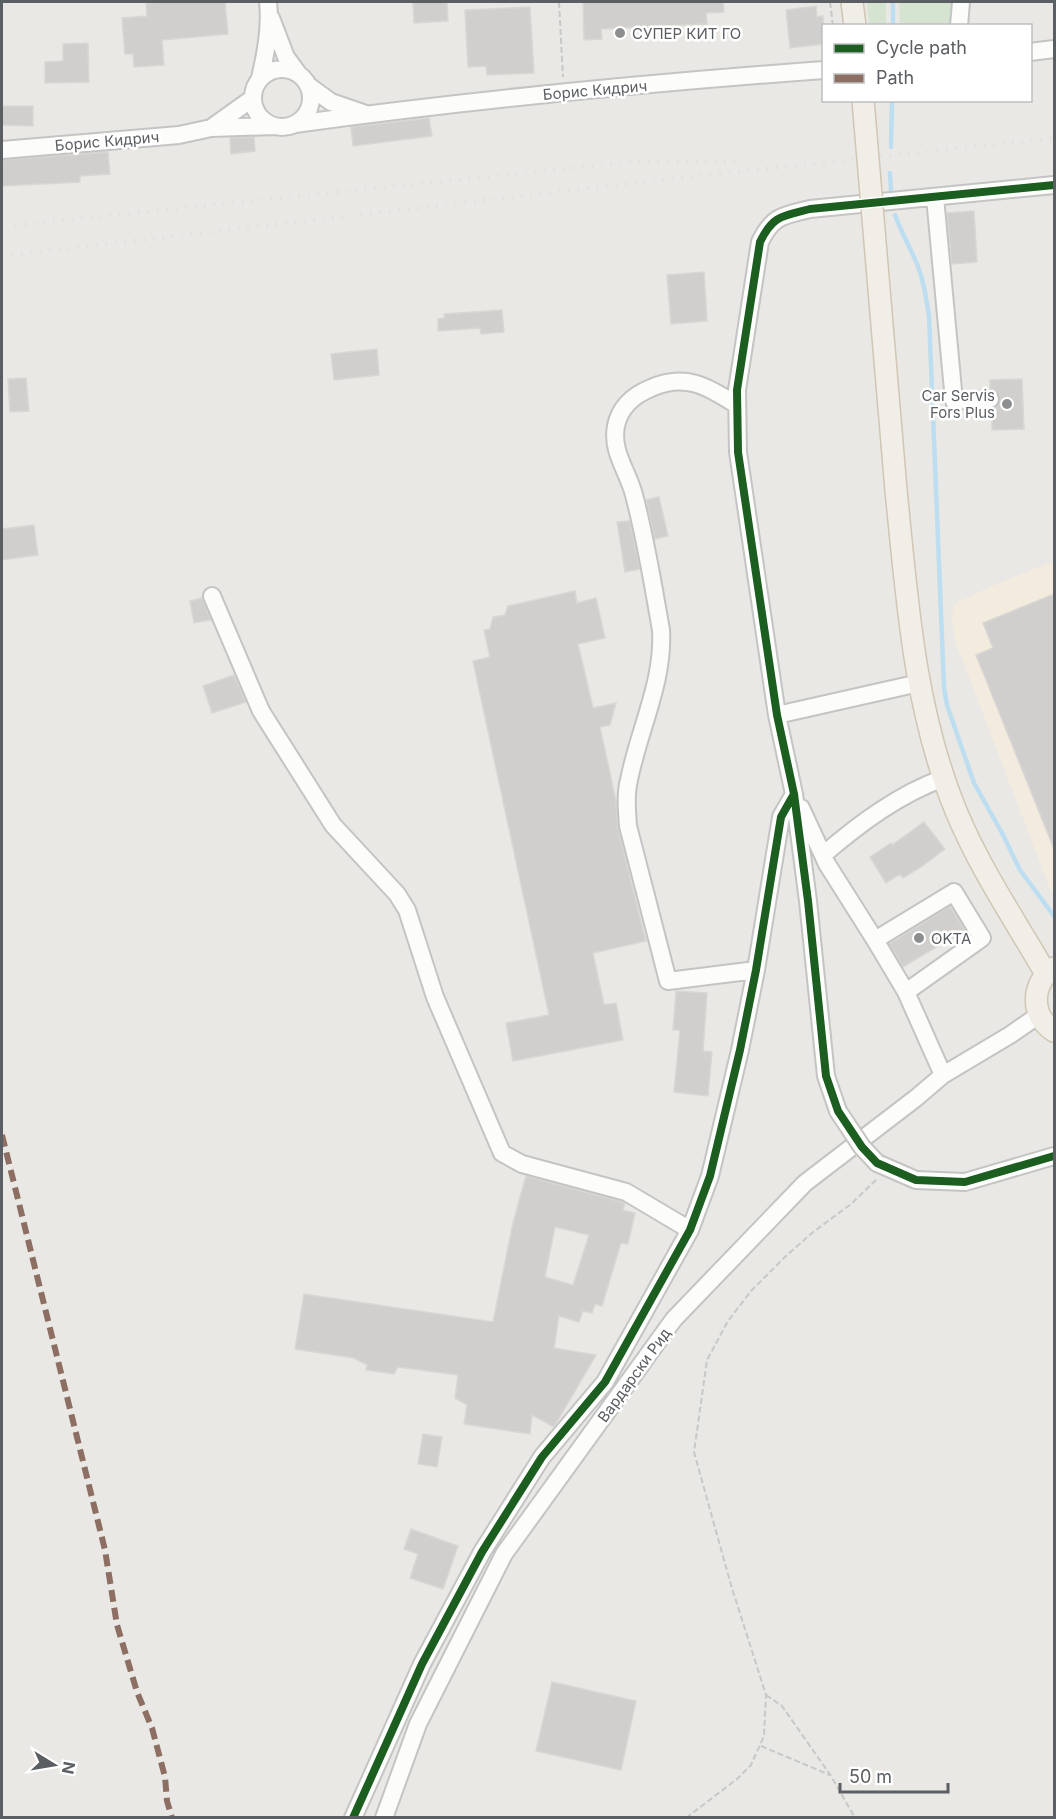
<svg xmlns="http://www.w3.org/2000/svg" width="1056" height="1819" font-family="Inter,sans-serif">
	<style>
		.commercial { fill: #f3ecde }
		.green { fill: #d5e4d1 }
		.lines { fill: none; stroke-linecap: round; stroke-linejoin: round }
		.stream { stroke: #bcdef0; stroke-width: 4.5 }
		.building { fill: #d1cfcd; stroke: #d9d7d4; stroke-width: 1.5; fill-rule: evenodd }
		.minor-casing { stroke: #c4c4c4; stroke-width: 20 }
		.major-casing { stroke: #cfc6b5; stroke-width: 24 }
		.path { stroke: #c5c9c7; stroke-width: 2; stroke-dasharray: 6 3; stroke-linecap: butt }
		.minor { stroke: #fcfcfb; stroke-width: 16 }
		.major { stroke: #f1eee7; stroke-width: 21 }
		.rail { stroke: #e2e1e1; stroke-width: 4.5; stroke-dasharray: 1.5 8; stroke-linecap: butt }
		.minor-bridge-casing { stroke: #c4c4c4; stroke-width: 20; stroke-linecap: butt }
		.major-bridge-casing { stroke: #cfc6b5; stroke-width: 24; stroke-linecap: butt }
		.minor-bridge { stroke: #fcfcfb; stroke-width: 16 }
		.major-bridge { stroke: #f1eee7; stroke-width: 21 }
		.quiet { stroke: #8d6e63; stroke-width: 6; stroke-dasharray: 12 6; stroke-linecap: butt }
		.cycleway-casing { stroke: #fff; stroke-width: 11 }
		.cycleway { stroke: #1b5e20; stroke-width: 8 }
		.poi-dot { fill: #8d8e90; stroke: #fff; stroke-width: 2 }
		.labels { text-anchor: middle; dominant-baseline: central; stroke-width: 5; stroke-linejoin: round; paint-order: stroke }
		.poi-label { font-size: 15px; fill: #5b5e62; stroke: #fff; text-anchor: start }
		.street-label { font-size: 15px; fill: #5b5e62; stroke: #fff }
	</style>
	<rect width="100%" height="100%" fill="#eae8e4"/>
	<path class="commercial" d="M1054,561V895L1049,886L955,640L952,619L954,604L988,588Z"/>
	<path class="green" d="M867,2H886V25H869Z
		M899,2H954L953,25H900Z"/>
	<g class="lines">
		<path class="stream" d="M893,26V2
			M891,147L892,100
			M890,173L891,191
			M895,215C901,232 910,247 917,264C924,280 926,298 929,316L944,688L947,705L974,783L1002,833L1020,870L1054,916"/>
	</g>
	<path class="building" d="M161,2H225L228,34L162,40L164,65L134,67L133,54H125L122,18L147,16L146,3Z
		M413,2H447L448,21L414,23Z
		M583,2H723L724,12L706,13L707,24L601,29L602,39L584,40Z
		M816,6L817,17L823,16L824,44L790,48L786,10Z
		M530,7L534,73L487,75L486,66L468,67L465,10Z
		M88,43L89,82L45,83V62L63,61V44Z
		M2,106H33V126L2,125Z
		M429,118L432,136L353,146L351,127Z
		M254,137L255,151L231,154L230,138Z
		M108,152L110,174L80,176V182L2,186V160Z
		M974,211L977,262L952,264L947,213Z
		M704,272L707,321L671,324L667,275Z
		M502,310L504,332L481,334L480,328L438,331V319L445,318L444,314Z
		M377,349L379,375L334,380L331,354Z
		M26,378L29,411L10,412L8,379Z
		M1022,379L1024,429L992,430V409L999,404L1000,398L998,393L990,389V380Z
		M659,497L668,536L655,539L646,500Z
		M630,521L640,569L625,572L617,522Z
		M34,525L38,555L2,560V529Z
		M575,591L577,603L596,598L605,638L578,644L593,708L616,703L610,725L600,727L616,801L618,829L646,941L593,953L604,1005L616,1003L623,1040L513,1061L506,1023L549,1015L473,661L490,657L484,630L490,629L493,617L505,615L508,606Z
		M1054,594V849L976,655L993,648L983,623Z
		M202,598L211,620L194,623L190,601Z
		M234,675L246,702L212,713L203,686Z
		M924,822L945,849L921,867L903,878L900,874L886,883L870,857L891,843L892,845Z
		M950,906L965,930L903,967L889,944Z
		M676,991L707,993L703,1051L712,1052L708,1096L674,1092L680,1030H673Z
		M526,1176L622,1202L625,1203L623,1210L635,1213L628,1244L621,1243L602,1306L595,1304L592,1313L583,1311L579,1322L559,1316L554,1348L596,1355L554,1427L532,1415L530,1434L464,1424L467,1405L455,1398L458,1375L398,1367L394,1374L366,1370L367,1365L354,1358L295,1349L304,1294L493,1322L513,1223ZM555,1227L589,1235L573,1285L545,1277Z
		M423,1434L442,1437L437,1467L418,1464Z
		M411,1529L458,1546L443,1589L410,1578L418,1554L404,1549Z
		M552,1682L636,1701L621,1770L536,1751Z"/>
	<g class="lines">
		<defs>
			<path id="minor" d="M271,18L286,57L297,72
				M959,26L961,2
				M1030,52L1054,49
				M253 98a29 29 0 1 1 58 0a29 29 0 1 1-58 0Z
				M260,78C266,53 271,27 268,2
				M309,86L331,102L363,113
				M295,124C470,100 647,83 824,70
				M211,128L253,98
				M2,150L179,135L211,128L274,126
				M935,197L954,401L990,399
				M735,404C707,386 685,373 651,388C634,395 620,406 616,426C611,452 628,471 634,495C646,540 653,585 661,630C664,682 639,729 629,780C625,795 627,811 628,826L668,981L756,970
				M212,596L261,711L333,825L397,894L407,910L435,997L502,1153L522,1164L626,1192L690,1230
				M777,715L919,683
				M801,808L827,864L875,940
				M823,855C859,824 899,794 944,778
				M906,992L982,938L954,892L875,940L906,992L943,1075
				M838,1111L826,1076L808,901L794,794L777,715L738,452L737,390L760,242C773,215 783,216 810,209L1054,185
				M877,1163L916,1180L965,1182L1054,1156
				M353,1818L422,1664L482,1552L542,1457L605,1382L690,1230L710,1176L740,1050L756,970L781,817L794,794
				M384,1818L418,1724L504,1554L674,1319L805,1183L916,1098L943,1075L1010,1035L1039,1015"/>
			<path id="major" d="M852,2L855,26
				M896,490C907,599 914,709 956,811C980,869 1015,920 1046,974
				M1054,968C1031,983 1030,1016 1054,1031"/>
		</defs>
		<use href="#minor" class="minor-casing"/>
		<use href="#major" class="major-casing"/>
		<path class="path" d="M559,2L563,77
			M830,2L833,26
			M766,1695L782,1706L831,1776L855,1818
			M761,1746L830,1775
			M686,1818L737,1779L751,1765L764,1736L766,1695L731,1585L694,1452L707,1360L728,1321L751,1291L786,1256L812,1233L851,1204L876,1180"/>
		<use href="#minor" class="minor"/>
		<use href="#major" class="major"/>
		<path class="rail" d="M15,225L643,161L741,162
			M2,256L670,179L1054,138"/>
		<defs>
			<path id="minor-bridge" d="M838,1111L862,1147L877,1163"/>
			<path id="major-bridge" d="M863,100L896,490"/>
		</defs>
		<use href="#minor-bridge" class="minor-bridge-casing"/>
		<use href="#major-bridge" class="major-bridge-casing"/>
		<use href="#minor-bridge" class="minor-bridge"/>
		<use href="#major-bridge" class="major-bridge"/>
		<path class="quiet" d="M2,1135L105,1550L117,1625L137,1692L152,1728L165,1777L167,1801L172,1818"/>
		<defs>
			<path id="cycleway" d="M1054,185L810,209C783,216 773,215 760,242L737,390L738,452L777,715L794,794L808,901L826,1076L838,1111L862,1147L877,1163L916,1180L965,1182L1054,1156
				M353,1818L422,1664L482,1552L542,1457L605,1382L690,1230L710,1176L740,1050L756,970L781,817L794,794"/>
		</defs>
		<use href="#cycleway" class="cycleway-casing"/>
		<use href="#cycleway" class="cycleway"/>
	</g>
	<g class="poi-dot">
		<circle cx="620" cy="33" r="6"/>
		<circle cx="1007" cy="404" r="6"/>
		<circle cx="919" cy="938" r="6"/>
	</g>
	<g class="labels">
		<g class="poi-label">
			<text x="632" y="33">СУПЕР КИТ ГО</text>
			<text x="995" y="395" text-anchor="end">Car Servis<tspan x="995" dy="17">Fors Plus</tspan></text>
			<text x="931" y="938">OKTA</text>
		</g>
		<g class="street-label">
			<text transform="translate(595 90) rotate(-5)">Борис Кидрич</text>
			<text transform="translate(107 141) rotate(-5)">Борис Кидрич</text>
			<text transform="translate(634 1375) rotate(-54)">Вардарски Рид</text>
		</g>
	</g>
	<rect width="1056" height="1819" fill="none" stroke="#5b5e62" stroke-width="6"/>
	<rect x="822" y="24" width="210" height="78" fill="#ffffff" stroke="#bdbfc0" stroke-width="1.5"/>
	<rect x="834" y="44" width="30" height="9" fill="#1b5e20" stroke="#bdbfc0" stroke-width="1.5"/>
	<text x="876" y="54" font-size="18" fill="#5b5e62">Cycle path</text>
	<rect x="834" y="74" width="30" height="9" fill="#8d6e63" stroke="#bdbfc0" stroke-width="1.5"/>
	<text x="876" y="84" font-size="18" fill="#5b5e62">Path</text>
	<g transform="translate(54 1765) rotate(101)" stroke="#ffffff" stroke-width="4.5" paint-order="stroke">
	<path d="M0-4.5L10 22L0 15L-10 22Z" fill="#5b5e62"/>
	<text y="-9" font-size="16" font-weight="bold" text-anchor="middle" fill="#5b5e62">N</text>
	</g>
	<path d="M840 1783v9h108v-9" fill="none" stroke="#5b5e62" stroke-width="3"/>
	<text x="849" y="1783" font-size="18" fill="#5b5e62" stroke="#ffffff" stroke-width="4.5" paint-order="stroke">50 m</text>
</svg>
